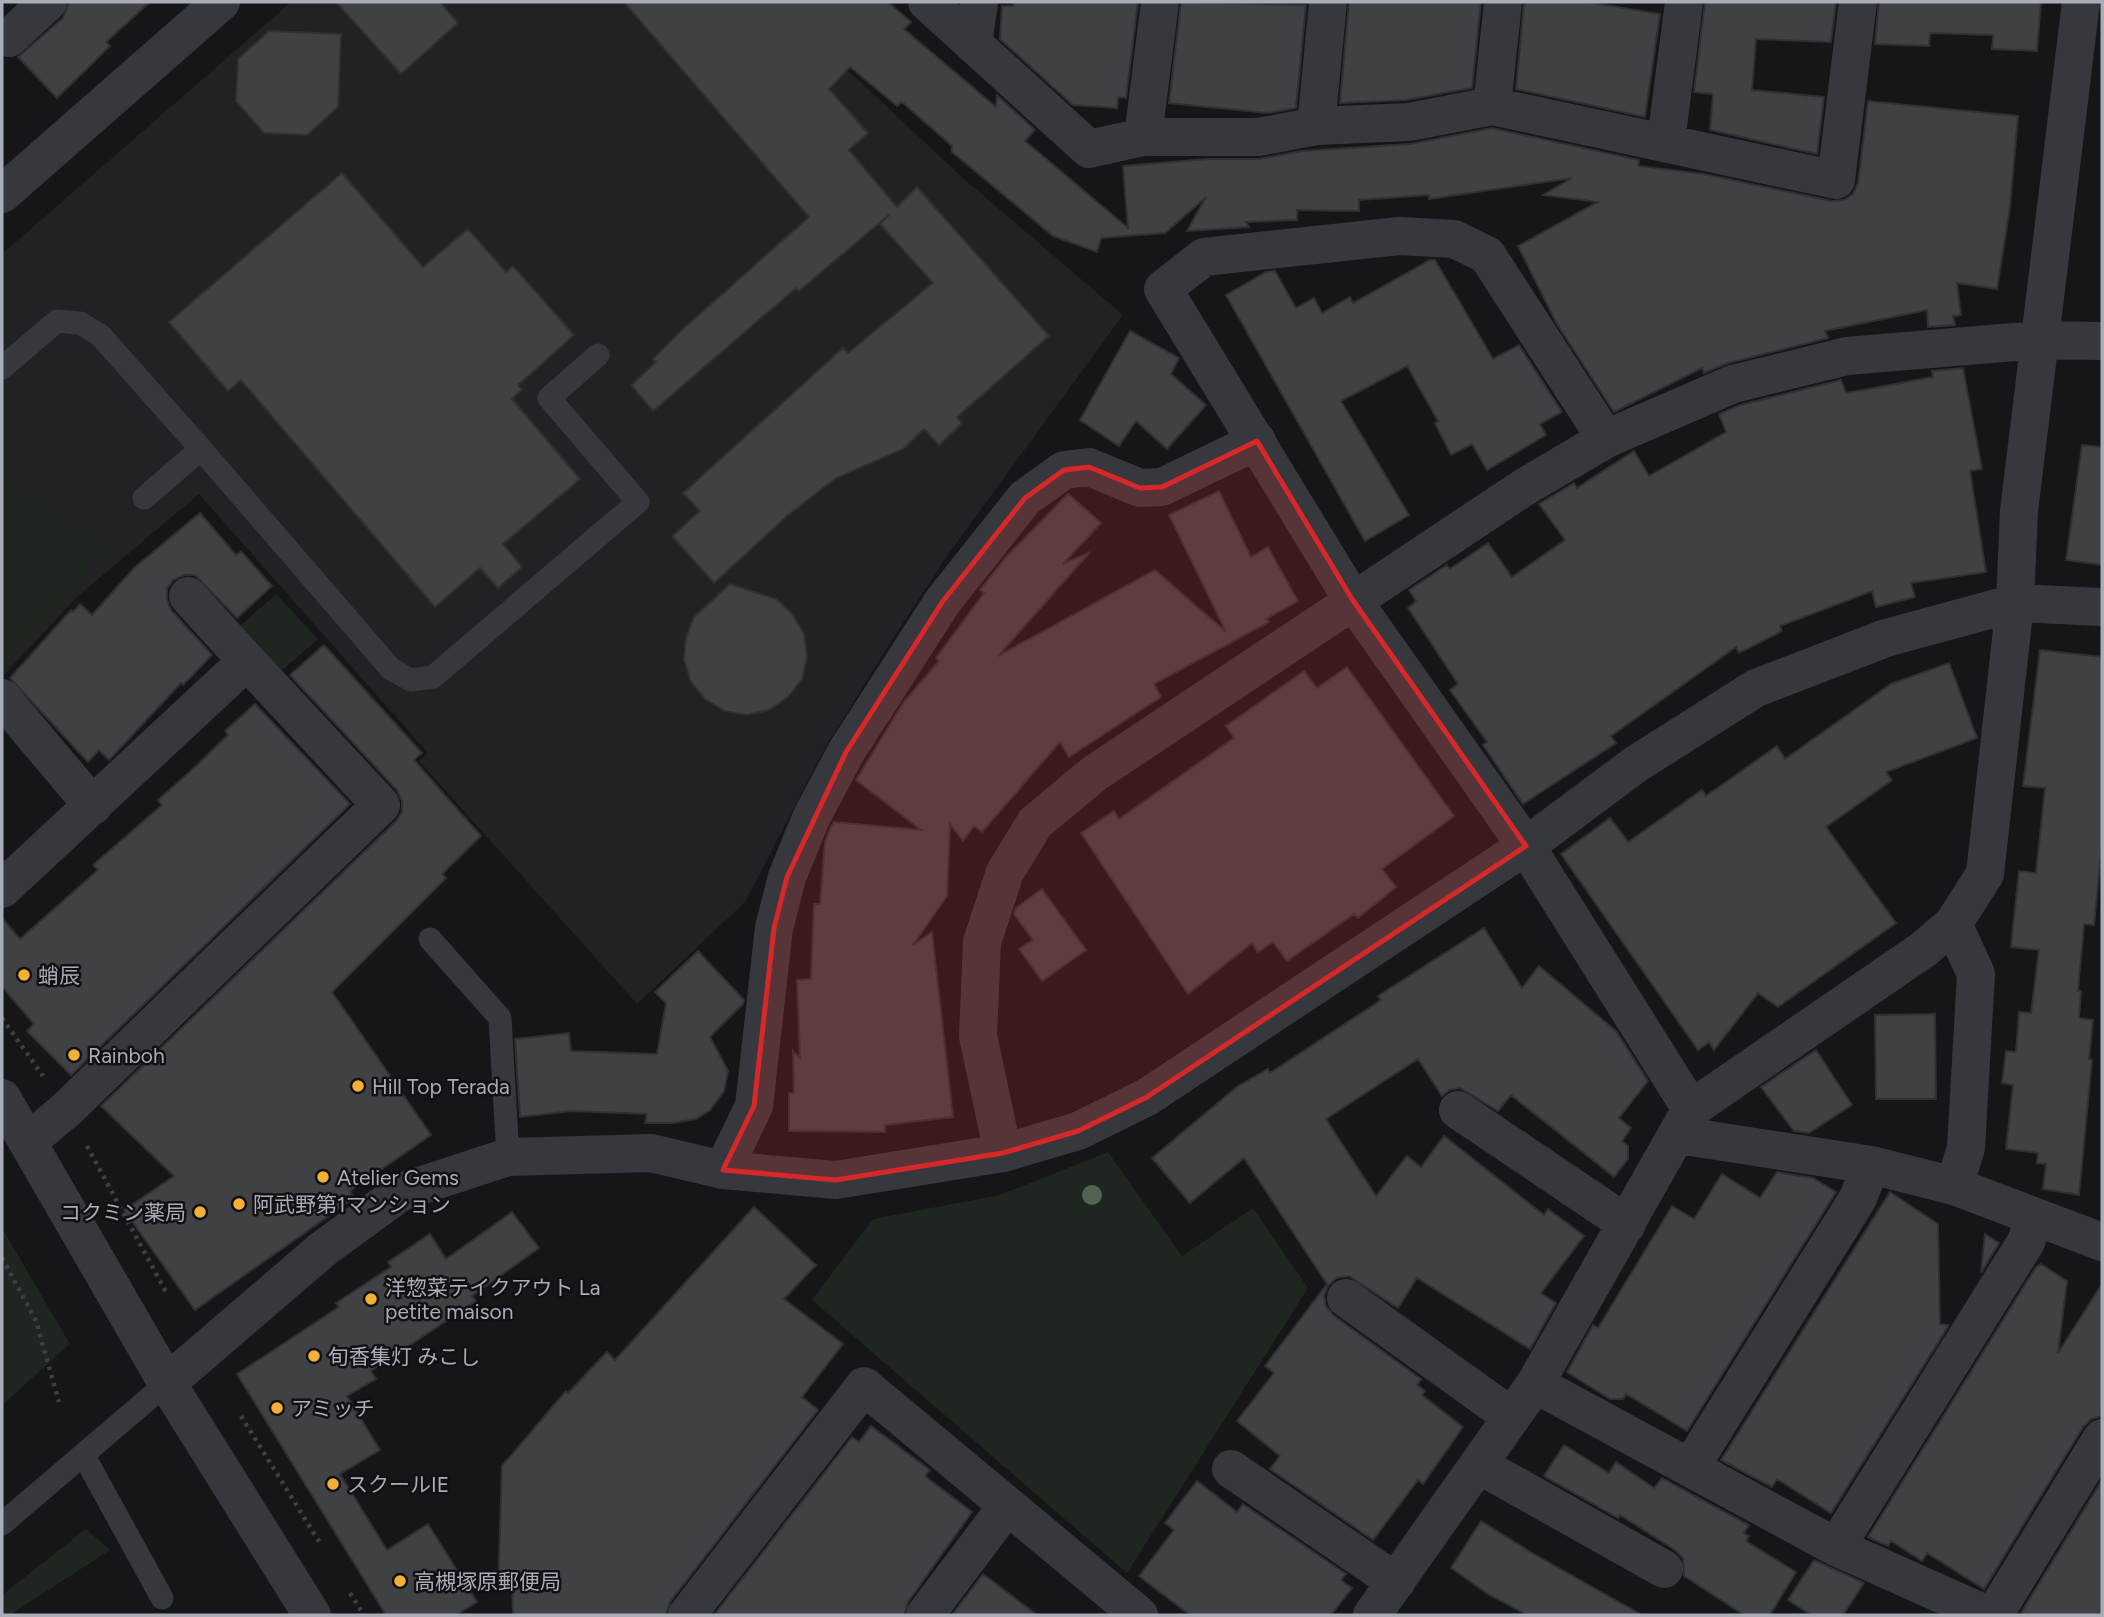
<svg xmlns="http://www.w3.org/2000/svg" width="2104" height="1617" font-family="Figtree,'Noto Sans JP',sans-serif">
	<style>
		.built { fill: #222225 }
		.green { fill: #1e261f }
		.building { fill: #404145; stroke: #303034; stroke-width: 2 }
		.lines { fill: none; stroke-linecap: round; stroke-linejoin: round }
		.path { stroke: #3d3f44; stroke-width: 4.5; stroke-dasharray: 3.5 5; stroke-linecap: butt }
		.service { stroke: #37383d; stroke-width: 23 }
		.minor { stroke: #37383d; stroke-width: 38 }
		.tertiary { stroke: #37383d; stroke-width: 38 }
		.tree { fill: #506452 }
		.marked { fill: #d62828; fill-opacity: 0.2; stroke: #d62828; stroke-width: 5; stroke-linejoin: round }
		.poi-dot { fill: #f2b134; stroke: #111113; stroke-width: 2.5 }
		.labels { text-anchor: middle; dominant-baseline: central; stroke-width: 5; stroke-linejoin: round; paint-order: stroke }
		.poi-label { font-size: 21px; fill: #a8adb8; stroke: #111113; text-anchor: start }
	</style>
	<rect width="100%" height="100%" fill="#161618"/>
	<path class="built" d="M291,2H775L965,180L1123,315L949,553L888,646L825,748L745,902L637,1004L419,761L428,753L199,494L78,596L2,677V254Z"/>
	<path class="green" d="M2,475L106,548L2,666Z
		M276,594L318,639L278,674L237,629Z
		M1108,1152L1182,1256L1253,1208L1308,1288L1127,1573L812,1300L873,1219L1000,1195Z
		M2,1228L70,1344L2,1405Z
		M86,1529L110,1550L10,1615H2V1595Z"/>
	<path class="building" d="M69,2H150L106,42L110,46L57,98L18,57L63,18Z
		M336,2H440L458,23L401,74Z
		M624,2H888L911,22L904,29L996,107L997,95L1035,130L1025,141L1128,228L1123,166L1207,159H1259L1301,151L1410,144L1492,128L1639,160L1638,166L1704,174L1832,201L1844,200L1853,194L1858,183L1868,101L2018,116L2010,207L1997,289L1957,283L1961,315L1953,316L1955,325L1928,327L1927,310L1825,331L1828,338L1728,363L1704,373L1702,368L1614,412L1557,324L1518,246L1598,202L1543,195L1572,178L1429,199V195L1359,200V211L1297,210V220L1246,222L1249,227L1187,231L1206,197L1165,233L1101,238L1097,252L1053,236L952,152V146L902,102L897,106L850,67L829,89L868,133L849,150L897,207L917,187L1049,336L957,417L962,423L939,445L924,429L903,449L836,478L787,516L714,583L672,536L700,511L683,493L843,348L848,353L933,283L880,224L890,214L799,291L796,288L653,411L631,385L656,362L653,359L683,329L809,217Z
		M1014,2H1138L1126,98L1118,97L1117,108L1073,105L1000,39L1002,6H1013Z
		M1181,2L1306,5L1296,108L1268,113L1169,103Z
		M1349,2H1481L1472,88L1406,100L1340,103Z
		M1524,2H1587L1660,14L1645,117L1516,89Z
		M1705,2H1836L1831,42L1756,39L1752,90L1824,97L1817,154L1710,130L1713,94L1694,92Z
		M1879,2H2041L2037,51L1992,49L1993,35L1930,33L1929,46L1875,44Z
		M269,31L341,34L338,107L307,135L264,133L236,101L238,59Z
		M342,173L423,267L468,229L506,272L513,266L574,335L518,385L522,390L512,399L580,479L503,544L522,567L498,588L480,568L435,607L241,380L228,391L169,322Z
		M1430,260H1435L1493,359L1519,345L1562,412L1540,424L1546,435L1487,470L1472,444L1451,455L1435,423L1438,421L1407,366L1341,401L1409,515L1365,541L1226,295L1266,272L1275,271L1296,308L1314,298L1322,313L1350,297L1353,303Z
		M1130,331L1179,358L1171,374L1206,405L1167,449L1136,421L1119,446L1080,420Z
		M1963,368L1982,469L1970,471L1986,572L1911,583L1915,597L1876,607L1872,591L1780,626L1782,631L1739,653L1736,647L1611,736L1616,743L1523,804L1483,745L1487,742L1450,690L1458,684L1408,608L1416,601L1409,590L1447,565L1450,569L1488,543L1512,577L1565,540L1539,504L1574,483L1577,488L1634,451L1649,476L1726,432L1719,414L1740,405L1841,380L1846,393L1933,377L1932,371Z
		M2082,445L2102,447V565L2066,560Z
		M1219,491L1251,557L1268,547L1298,601L1266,619L1269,622L1154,684L1161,697L1069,757L1060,742L982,832L974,826L963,841L950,824L947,896L913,945L932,932L953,1117L885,1125V1132L789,1131V1093H794L793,1051L800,1058L797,980L811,979L814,904H820L825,842L831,827L834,822L921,830L856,780L903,703L939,661L936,658L984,593L980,590L1006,557L1068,494L1101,523L1063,564L1090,552L998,656L1155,570L1226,632L1169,515Z
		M200,513L236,555L241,551L272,586L237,618L195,575H184L173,580L167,589V600L171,610L212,655L183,685L181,683L109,760L99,750L88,762L10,678L71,610L73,612L80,604L92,615L134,568Z
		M730,584L776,599L793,615L804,634L807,657L802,679L788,697L769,710L747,715L725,711L705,699L691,682L684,660L686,637L694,617Z
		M324,645L422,753L414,760L481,836L442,874L446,878L332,992L431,1135L350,1191L354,1198L195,1310L124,1210L174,1176L101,1106L396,821L402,812V801L397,790L290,675Z
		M2040,650L2102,657V844L2094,925L2084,924L2078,991H2081L2079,1018L2093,1020L2089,1059L2092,1060L2079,1195L2043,1189L2046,1164L2037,1163L2038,1153L2006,1149L2013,1085L2002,1083L2006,1051L2016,1052L2019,1012L2031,1013L2039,950L2011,947L2019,871L2036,873L2045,788L2023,786Z
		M1949,663L1977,738L1886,772L1892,780L1826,827L1896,923L1778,1007L1758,993L1714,1050L1709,1042L1698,1050L1561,854L1610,818L1628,842L1702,790L1706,796L1777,746L1785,759L1891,684Z
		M1347,667L1454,816L1382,869L1396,887L1358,918L1354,914L1287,961L1273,942L1258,952L1252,943L1188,994L1081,833L1114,811L1119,819L1234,738L1226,726L1304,671L1317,688Z
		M255,704L350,804L71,1075L27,1031L34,1024L2,987V918L20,939L98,870L93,865L162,805L158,800L196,766L228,735L225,731Z
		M1042,889L1086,950L1042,981L1019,949L1033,940L1014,914L1016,908Z
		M1484,928L1522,988L1539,966L1616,1031L1648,1081L1619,1118L1631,1128L1622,1141L1628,1146V1159L1614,1177L1511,1095L1498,1111L1460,1088L1449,1090L1442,1096L1418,1059L1326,1119L1376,1196L1407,1156L1421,1167L1444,1136L1544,1215L1548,1209L1584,1236L1541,1293L1556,1303L1530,1349L1417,1278L1398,1308L1349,1276L1336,1278L1328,1286L1324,1295L1326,1306L1333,1315L1421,1379L1417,1385L1425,1391L1422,1395L1463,1427L1423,1484L1418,1480L1373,1540L1270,1469L1280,1456L1237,1421L1274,1373L1265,1366L1327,1284L1244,1158L1190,1203L1152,1158L1238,1086L1268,1069L1270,1073L1381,1000L1378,996Z
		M698,951L744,1000L743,1004L710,1037L728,1071L724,1091L710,1110L696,1119L673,1123H645L647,1114L572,1111L520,1117L515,1039L569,1033L571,1051L657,1054L666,1003L655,992Z
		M1935,1014L1936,1099H1876L1875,1015Z
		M1816,1050L1852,1105L1809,1133L1794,1131L1761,1087Z
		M1777,1172L1813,1178L1836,1192L1687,1431L1626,1394L1623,1399H1610L1567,1372L1593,1325L1598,1328L1672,1206L1694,1219L1722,1174L1760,1198Z
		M1890,1192L1938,1224L1940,1324L1949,1325L1831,1513L1777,1479L1772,1487L1721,1460Z
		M754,1207L816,1265L784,1299L843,1344L802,1397L818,1410L670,1602L666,1615H513L512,1581L498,1590L502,1466L566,1391L568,1393L607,1352L615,1360Z
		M512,1212L539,1248L472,1296L476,1301L371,1371L376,1379L347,1396L380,1450L340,1474L387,1550L428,1524L477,1602L456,1615H386L237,1374L339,1307L336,1303L391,1267L388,1262L430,1234L446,1259Z
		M1985,1234L1999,1243L1981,1273Z
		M2041,1264L2067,1281L2058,1353L2102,1284V1416L2091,1419L2083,1427L1984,1589L1927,1553L1922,1561L1891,1541L1888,1546L1868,1537L2036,1267Z
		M871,1426L930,1470L925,1476L972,1512L908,1602L904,1615H714L852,1437L859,1442Z
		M1564,1445L1609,1473L1616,1462L1654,1488L1662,1478L1749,1525L1744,1533L1749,1536L1746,1541L1796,1572L1770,1615H1744L1684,1576L1683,1558L1675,1550L1620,1515L1618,1518L1544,1476Z
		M2102,1480V1615H2024L2021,1613Z
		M1197,1481L1237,1512L1243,1504L1346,1574L1341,1580L1352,1588L1331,1615H1190L1139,1576L1174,1530L1165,1523Z
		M1481,1521L1532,1553L1642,1615H1527L1488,1594L1451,1568Z
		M1814,1560L1864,1583L1843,1615H1811L1788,1600Z
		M983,1574L1037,1615H952Z"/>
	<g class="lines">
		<path class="path" d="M2,1018L43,1076
			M87,1146L166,1292
			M2,1258L36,1321L59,1402
			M241,1416L320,1543
			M350,1593L364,1615"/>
		<path class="service" d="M2,368L57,321L80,323L100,335L201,449
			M144,498L201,449L391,669L411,680L433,677L638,502L549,398L598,355
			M430,939L500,1018L508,1157
			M84,1456L162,1598
			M2,1524L167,1383"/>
		<path class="minor" d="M927,2L1089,149L1143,137H1259L1316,126L1409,122L1492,106L1836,180L1858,2
			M2,36L9,38L48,2
			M973,44L979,2
			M1492,106L1503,2
			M1316,126L1328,2
			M1143,137L1160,2
			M1666,141L1684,2
			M2,194L221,2
			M1606,439L1487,255L1454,239L1399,236L1204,257L1163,289L1352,599L1526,846L1691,1109
			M188,596L247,661
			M2,698L93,806
			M1526,846L1636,764L1756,688L1886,638L2015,603L2102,607
			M2,889L247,661L381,805L67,1109L29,1141
			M1953,924L1976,974L1966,1148L1954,1186
			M1458,1110L1627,1224
			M1678,1135L1871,1165L1954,1186L2102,1242
			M1003,1153L978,1036L982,942L1005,872L1035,823L1095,773L1526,486L1606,439L1733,384L1847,356L2039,340L2102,341
			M723,1170L754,1106L774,928L787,877L811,818L846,752L943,601L1025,498L1064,470L1089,467L1140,488L1162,487L1257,441
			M1346,1298L1512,1417
			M1535,1384L1836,1547L1988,1615
			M1479,1465L1664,1569
			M1690,1468L1858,1198L1871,1165
			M1231,1469L1396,1582
			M1836,1547L2026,1242L2035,1217
			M687,1615L864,1386L1139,1615
			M925,1615L1007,1506
			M1372,1615L1535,1384L1691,1109L1924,949L1953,924L1985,874L2015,603L2019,511L2081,2
			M1994,1615L2102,1438"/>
		<path class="tertiary" d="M2,1098L167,1383L312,1615
			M167,1383L323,1249L401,1192L508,1157L651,1153L723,1170L836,1180L1003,1153L1078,1131L1147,1097L1526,846"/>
	</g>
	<circle class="tree" cx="1092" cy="1195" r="10"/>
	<path class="marked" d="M1257,441L1352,599L1526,846L1147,1097L1078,1131L1003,1153L836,1180L723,1170L754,1106L774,928L787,877L846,752L943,601L1025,498L1064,470L1089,467L1140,488L1162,487Z"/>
	<g class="poi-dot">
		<circle cx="24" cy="975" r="7"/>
		<circle cx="74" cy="1055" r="7"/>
		<circle cx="358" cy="1086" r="7"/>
		<circle cx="323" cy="1177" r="7"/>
		<circle cx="239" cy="1204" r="7"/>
		<circle cx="200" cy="1212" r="7"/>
		<circle cx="371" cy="1299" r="7"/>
		<circle cx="314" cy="1356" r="7"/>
		<circle cx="277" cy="1408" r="7"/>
		<circle cx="333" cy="1484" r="7"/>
		<circle cx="400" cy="1581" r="7"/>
	</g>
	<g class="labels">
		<g class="poi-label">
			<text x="38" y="975">蛸辰</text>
			<text x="88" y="1055">Rainboh</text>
			<text x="372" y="1086">Hill Top Terada</text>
			<text x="337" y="1177">Atelier Gems</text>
			<text x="253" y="1204">阿武野第1マンション</text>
			<text x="186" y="1212" text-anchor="end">コクミン薬局</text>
			<text x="385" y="1287">洋惣菜テイクアウト La<tspan x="385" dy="24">petite maison</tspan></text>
			<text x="328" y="1356">旬香集灯 みこし</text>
			<text x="291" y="1408">アミッチ</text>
			<text x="347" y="1484">スクールIE</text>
			<text x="414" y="1581">高槻塚原郵便局</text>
		</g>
	</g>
	<rect width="2104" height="1617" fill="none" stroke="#a8adb8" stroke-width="7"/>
</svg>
